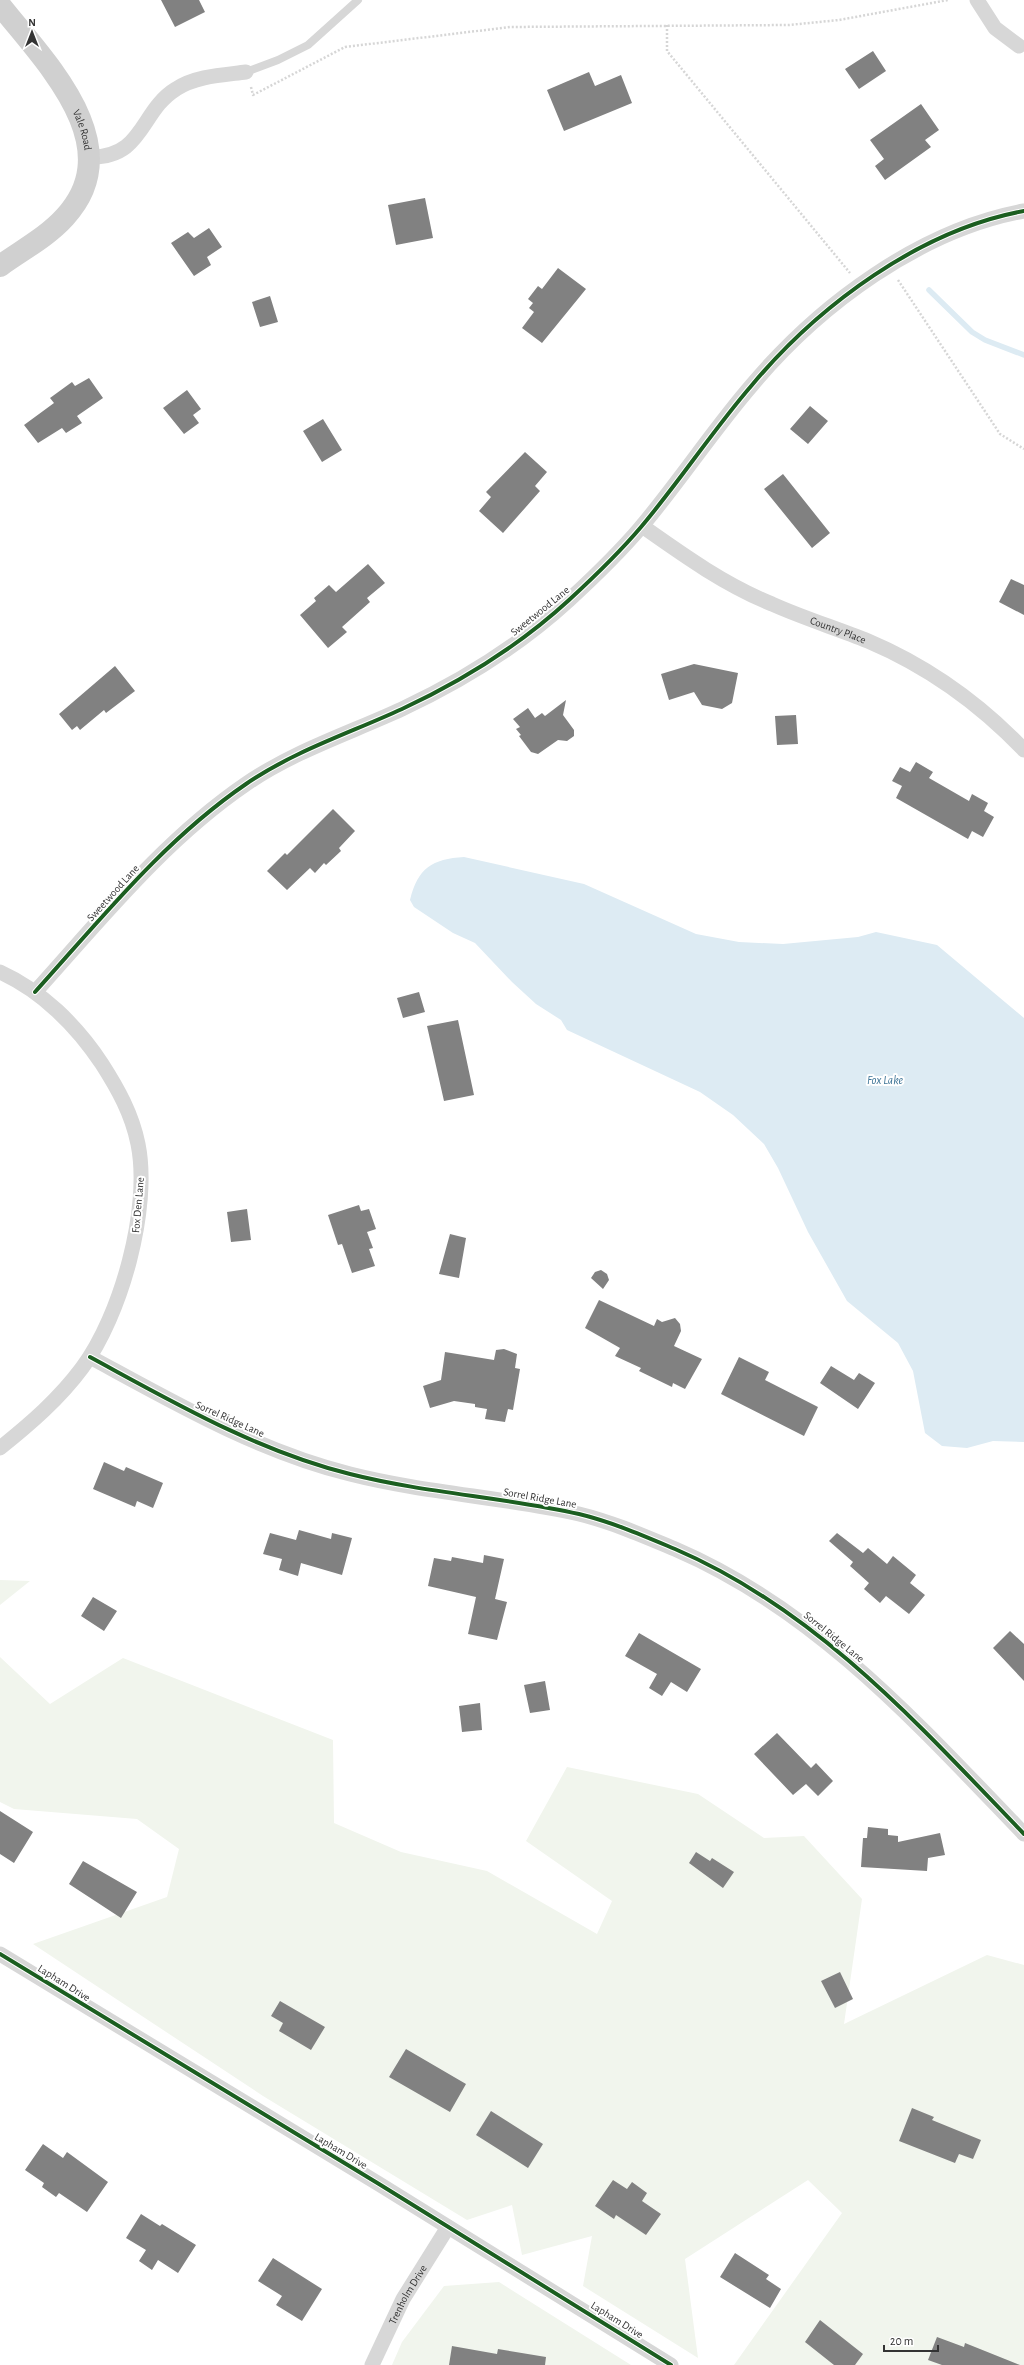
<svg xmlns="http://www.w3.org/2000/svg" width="1024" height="2365" font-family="'Alegreya Sans',sans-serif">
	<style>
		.green { fill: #f1f5ed }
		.water { fill: #ddebf3 }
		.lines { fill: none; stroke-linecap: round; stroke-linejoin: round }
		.stream { stroke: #ddebf3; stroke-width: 5.5 }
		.building { fill: #818181 }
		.path { stroke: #d6d6d6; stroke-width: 2.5; stroke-dasharray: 2 2; stroke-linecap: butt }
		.lane { stroke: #d7d7d7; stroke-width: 8 }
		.street { stroke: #d7d7d7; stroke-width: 15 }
		.secondary { stroke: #d0d0d0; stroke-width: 22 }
		.cycleway-casing { stroke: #fff; stroke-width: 6 }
		.cycleway { stroke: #1b5e20; stroke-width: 4 }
		.labels { text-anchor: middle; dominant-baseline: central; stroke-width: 4; stroke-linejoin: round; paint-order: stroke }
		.street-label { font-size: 11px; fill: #333; stroke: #fff }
		.water-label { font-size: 12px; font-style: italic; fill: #3f7597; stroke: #fff }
	</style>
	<rect width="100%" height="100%" fill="#fff"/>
	<path class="green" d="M0,1580L30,1581L0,1605Z
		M0,1657L50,1704L123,1658L333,1740L334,1823L401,1852L487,1871L597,1934L612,1901L526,1841L567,1767L698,1794L764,1838L804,1836L862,1899L844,2024L987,1955L1024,1965V2365H734L842,2213L808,2180L685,2259L698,2358L583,2286L592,2236L522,2255L512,2205L467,2220L263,2096L33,1944L167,1897L179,1849L137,1819L14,1809L0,1802Z
		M499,2282L631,2365H392L402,2342L444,2286Z"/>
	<path class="water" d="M464,857L584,884L696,934L739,942L783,944L858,937L876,932L937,945L1024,1018V1442L993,1441L967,1448L942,1446L925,1433L913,1371L898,1343L847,1301L808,1232L778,1168L764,1144L733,1115L700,1092L567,1030L561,1020L536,1004L512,982L475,943L453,933L414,907L410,900C418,868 432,859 464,857Z"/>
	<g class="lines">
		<path class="stream" d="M929,290L972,332L985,340L1024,355"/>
	</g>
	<path class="building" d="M161,0H199L205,12L175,27Z
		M873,51L886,71L859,89L845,69Z
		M589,72L595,86L621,75L632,103L564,131L547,90Z
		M921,104L939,130L925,140L931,147L885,180L875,166L884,159L870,140Z
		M425,198L433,238L396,245L388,205Z
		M209,228L222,247L207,257L211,265L194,276L171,243L188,232L194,238Z
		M558,268L586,289L542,343L522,328L534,312L529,308L533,303L528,299L538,286L542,289Z
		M270,296L278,322L260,327L252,302Z
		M89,378L103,398L77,416L82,423L66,433L62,428L38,443L24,425L54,403L50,398L72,382L75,386Z
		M187,390L201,409L193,415L199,423L184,434L163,408Z
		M810,406L828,421L808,444L790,429Z
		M323,419L342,450L322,462L303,431Z
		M525,452L547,472L535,486L540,491L503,533L479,511L491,497L486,492Z
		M783,474L830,533L812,548L764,489Z
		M368,564L385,583L367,598L370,602L342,627L347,632L328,648L300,615L316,601L314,598L329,585L336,592Z
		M1011,579L1024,585V615L999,602Z
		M694,664L738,673L732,703L722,709L702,705L694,692L669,700L661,674Z
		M115,666L135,691L106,713L104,710L80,730L77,726L72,730L59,714Z
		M566,700L563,715L574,730V736L567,741L558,740L538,754L531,752L519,736L521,735L516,729L520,727L513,719L528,708L535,718L542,713L545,716Z
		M796,715L798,744L777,745L775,716Z
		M916,762L933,772L929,778L969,801L972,794L988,803L984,811L994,817L983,837L972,831L968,839L896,798L902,786L892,781L900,767L910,772Z
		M333,809L355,831L339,848L341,851L326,865L324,863L315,873L310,868L287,890L267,871L285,853L287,855Z
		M419,992L425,1012L403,1018L397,998Z
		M458,1020L474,1095L444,1101L427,1026Z
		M359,1205L361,1211L369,1209L376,1229L367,1232L373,1248L369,1249L375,1266L352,1273L342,1244L338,1245L328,1215Z
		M247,1209L251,1240L231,1242L227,1212Z
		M450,1234L466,1238L459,1278L439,1274Z
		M601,1270L607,1274L609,1280L603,1289L591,1278L595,1272Z
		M599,1300L654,1326L657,1319L662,1322L675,1318L680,1324L681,1331L674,1346L702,1359L685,1389L673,1383L672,1387L639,1371L641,1368L615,1356L620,1348L585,1328Z
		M504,1349L517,1354L515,1368L520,1369L513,1410L508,1409L505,1422L485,1419L487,1409L475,1407V1404L454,1401L430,1408L423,1386L441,1380L445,1352L494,1360L496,1350Z
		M739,1357L769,1372L765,1380L818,1407L804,1436L721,1394Z
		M831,1366L854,1380L859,1373L875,1383L858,1409L820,1383Z
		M104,1462L124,1471L126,1467L163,1483L153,1508L137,1501L135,1507L93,1489Z
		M299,1530L331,1539L332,1533L352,1538L342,1575L301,1563L298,1576L279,1570L282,1559L263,1554L270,1533L296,1540Z
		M837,1533L863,1553L868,1548L887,1564L893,1556L916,1575L910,1583L925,1595L909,1614L886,1596L880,1603L864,1589L869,1583L850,1566L853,1562L829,1541Z
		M484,1555L504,1559L495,1599L507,1602L497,1640L468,1634L476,1597L428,1586L434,1558L451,1561L452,1557L483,1563Z
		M93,1597L117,1611L104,1631L81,1616Z
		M1010,1631L1024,1644V1681L993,1648Z
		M639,1633L701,1669L687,1692L671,1682L662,1696L649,1688L657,1674L625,1656Z
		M545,1681L550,1710L530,1713L524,1685Z
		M480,1703L482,1730L462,1732L459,1706Z
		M777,1733L811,1768L816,1763L833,1781L818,1796L806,1784L793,1795L754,1754Z
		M0,1811L33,1832L14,1863L0,1854Z
		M868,1827L888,1829V1835L898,1836V1842L940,1833L945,1855L928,1858L927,1871L861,1867L863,1838H867Z
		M696,1852L710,1861L712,1858L734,1872L723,1888L689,1863Z
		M83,1861L137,1892L121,1918L69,1884Z
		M840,1972L853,1999L835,2008L821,1981Z
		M280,2001L325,2027L311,2050L279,2031L283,2023L271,2016Z
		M406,2049L466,2084L450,2112L389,2077Z
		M912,2108L934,2117L932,2120L981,2140L973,2159L959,2154L955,2163L899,2141Z
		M491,2111L543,2144L528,2168L476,2135Z
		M43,2144L63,2158L67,2152L108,2182L87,2212L59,2193L56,2197L42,2187L44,2183L25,2170Z
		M613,2180L627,2189L632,2182L647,2193L642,2201L661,2214L646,2235L616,2215L614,2219L595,2206Z
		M141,2214L160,2226L162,2224L196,2245L178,2273L158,2260L152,2270L139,2261L146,2250L126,2238Z
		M735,2253L769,2275L766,2279L781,2289L770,2308L720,2277Z
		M273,2258L322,2289L302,2321L276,2305L282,2296L258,2281Z
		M820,2320L863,2354L855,2365H834L805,2342Z
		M937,2337L964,2347L965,2343L1020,2365H942L928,2360Z
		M452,2346L497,2354L498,2349L546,2357L545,2365H449Z"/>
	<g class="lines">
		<path class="path" d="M667,25V51L850,273
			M251,87L253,95L345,47L510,27L789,25L839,20L948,0
			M898,280L1000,434L1024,449"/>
		<path class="lane" d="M246,72L278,60L308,45L358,0"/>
		<g class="street">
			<path d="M977,0L995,28L1019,46"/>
			<path d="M90,157C144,158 140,111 176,89C196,76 223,75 246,72"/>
			<path id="s1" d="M642,526C683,555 725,585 772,604C803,618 836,628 868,641C927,666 980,704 1024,750"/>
			<path d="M0,972C42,991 77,1026 102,1064C118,1089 132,1114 138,1144C151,1208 121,1316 82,1368C59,1399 30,1424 0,1448"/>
			<path d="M35,992C101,919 164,840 246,784C294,751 350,733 402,709C462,681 520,645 569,600C594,577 619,553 641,527C680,481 713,430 752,385C819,305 920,230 1024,211"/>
			<path d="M90,1357C173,1402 257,1451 350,1474C425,1493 503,1497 579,1514C612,1522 644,1536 675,1549C817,1610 919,1725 1024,1834"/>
			<path d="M0,1954L379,2184L671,2365"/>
			<path id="s2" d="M372,2365L403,2299L448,2227"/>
		</g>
		<path class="secondary" id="s3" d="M0,5C44,61 131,145 65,217C47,237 22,250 0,266"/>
		<defs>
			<path id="cycleway" d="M35,992C101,919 164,840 246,784C294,751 350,733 402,709C462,681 520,645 569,600C594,577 619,553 641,527C680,481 713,430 752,385C819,305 920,230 1024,211
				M90,1357C173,1402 257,1451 350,1474C425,1493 503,1497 579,1514C612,1522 644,1536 675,1549C817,1610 919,1725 1024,1834
				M0,1954L379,2184L671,2365"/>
		</defs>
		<use href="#cycleway" class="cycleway-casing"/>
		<use href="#cycleway" class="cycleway"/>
	</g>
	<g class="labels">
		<g class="street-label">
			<text stroke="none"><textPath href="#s3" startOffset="151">Vale Road</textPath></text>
			<text transform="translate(540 611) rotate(-39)">Sweetwood Lane</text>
			<text stroke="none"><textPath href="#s1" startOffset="223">Country Place</textPath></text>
			<text transform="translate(113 893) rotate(-48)">Sweetwood Lane</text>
			<text transform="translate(138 1205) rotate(-85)">Fox Den Lane</text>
			<text transform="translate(230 1419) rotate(24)">Sorrel Ridge Lane</text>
			<text transform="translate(540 1498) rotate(10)">Sorrel Ridge Lane</text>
			<text transform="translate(834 1637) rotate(39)">Sorrel Ridge Lane</text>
			<text transform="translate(64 1983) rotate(32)">Lapham Drive</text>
			<text transform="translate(341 2151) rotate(31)">Lapham Drive</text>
			<text stroke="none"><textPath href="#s2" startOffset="79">Trenholm Drive</textPath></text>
			<text transform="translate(617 2320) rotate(32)">Lapham Drive</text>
		</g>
		<g class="water-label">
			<text x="885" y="1080">Fox Lake</text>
		</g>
	</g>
	<g transform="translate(32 32)" stroke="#ffffff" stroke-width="3" paint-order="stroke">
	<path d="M0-3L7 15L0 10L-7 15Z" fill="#333333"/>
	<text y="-6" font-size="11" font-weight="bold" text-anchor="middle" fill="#333333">N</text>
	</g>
	<path d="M884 2345v6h54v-6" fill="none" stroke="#333333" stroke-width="2"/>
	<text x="890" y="2345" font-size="12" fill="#333333" stroke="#ffffff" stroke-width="3" paint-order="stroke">20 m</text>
</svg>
